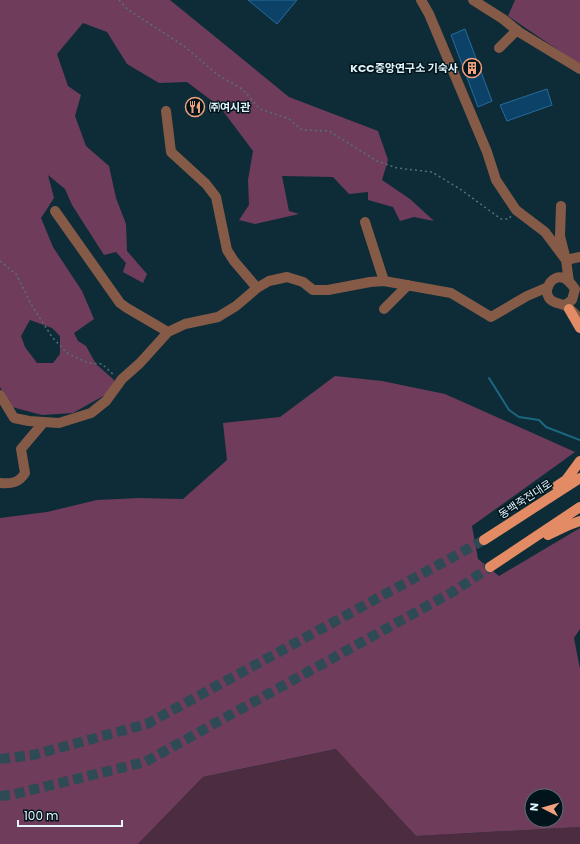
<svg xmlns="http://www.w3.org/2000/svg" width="580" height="844" font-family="Poppins,'Noto Sans KR',sans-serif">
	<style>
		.green { fill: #4c2c3f }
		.forest { fill: #6f3d5b; fill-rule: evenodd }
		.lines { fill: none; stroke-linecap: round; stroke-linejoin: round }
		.stream { stroke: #1b677f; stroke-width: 2 }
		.building { fill: #0c4267; stroke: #276b9d }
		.major-tunnel { stroke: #2d4a55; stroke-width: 10; stroke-dasharray: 10 5; stroke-linecap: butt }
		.path { stroke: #55707a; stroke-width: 1.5; stroke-dasharray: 2 3; stroke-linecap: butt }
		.minor { stroke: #855b48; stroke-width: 10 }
		.major { stroke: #e28b64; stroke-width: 10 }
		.labels { text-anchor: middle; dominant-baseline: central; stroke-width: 3; stroke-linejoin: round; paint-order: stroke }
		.poi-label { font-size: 11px; font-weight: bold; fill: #e3f4fc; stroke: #01141b; text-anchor: end }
		.street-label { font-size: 11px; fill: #e3f4fc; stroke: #01141b }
	</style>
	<rect width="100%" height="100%" fill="#0d2c37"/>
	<path class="green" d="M337,749L416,836L580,827V844H138L203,777Z"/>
	<path class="forest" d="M0,0H170L289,97L378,131L388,160L382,180L410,199L434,221L414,217L400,221L393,207L368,200V192L349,194L333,177L282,176L289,211L299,214L255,224L239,220L249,205L248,180L253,151L220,107L187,82L159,83L127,64L107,32L83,23L57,54L68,86L81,95L75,116L86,146L109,166L116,198L126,224L127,251L147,274L143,283L123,272L126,263L116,252L104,255L72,205L65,189L48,175L54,198L41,218L53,247L82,291L94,319L74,333L78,341L86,346L96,364L114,380L113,386L105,395L73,413L42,415L12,407L0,387ZM30,320L52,328L60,336V354L53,363H37L25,347L21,336Z
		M515,0H580V65L508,16Z
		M335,376L382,381L445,394L575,452L472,526L478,559L499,576L580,528V629L574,638L580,669V827L416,836L336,749L203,777L138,844H0V518L47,512L97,500L139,498L183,499L227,460L223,423L280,417ZM532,796H556V820H532Z"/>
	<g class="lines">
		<path class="stream" d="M489,378L509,410L519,417L539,420L546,427L580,440"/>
	</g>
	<path class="building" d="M248,0H297L277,24Z
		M465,29L492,101L478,107L451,35Z
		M547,89L552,105L507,121L500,105Z"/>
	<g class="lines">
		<path class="major-tunnel" d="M0,759L33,755L147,724L484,540
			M0,796L11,795L145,762L456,590L490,567"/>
		<path class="path" d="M119,0L127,9L184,46L218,75L242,89L260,109L289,119L302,130L329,131L377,161L397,168L432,172L460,189L501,219H509L511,216
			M0,261L16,274L31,304L52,337L67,353L88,363L102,364L115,376"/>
		<path class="minor" d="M421,0L429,14L487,152L496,180L516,210L545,232L566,260L580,257
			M473,0L503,19L519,32L580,69
			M499,48L517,30
			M166,111L171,152L206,184L216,197L227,250L234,261L257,288
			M561,206L560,236L566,260L569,282
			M55,211L120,303L127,308L168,332
			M365,222L384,281
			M565,305L572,300L575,289C572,285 569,280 564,278C552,274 543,289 549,298C553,304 561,303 566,306C570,309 573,312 576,315
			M384,309L408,285
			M0,395L14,418L29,421L59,423L91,413L106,401L122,379L140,363L168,332L185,324L218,317L236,306L257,288L269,281L287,277L303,282L313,290H328L370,282L384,281L451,293L491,317L527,296L548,287
			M0,483C11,484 19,483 25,473L21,449L43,423"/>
		<path class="major" d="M569,309L580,328
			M557,486L566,480L580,461
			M548,535L569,525L580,521
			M484,540L580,478
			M490,567L580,507"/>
	</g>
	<defs>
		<symbol id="building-ring" viewBox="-11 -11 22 22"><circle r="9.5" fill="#01141b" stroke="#f1a17d" stroke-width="1.5"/><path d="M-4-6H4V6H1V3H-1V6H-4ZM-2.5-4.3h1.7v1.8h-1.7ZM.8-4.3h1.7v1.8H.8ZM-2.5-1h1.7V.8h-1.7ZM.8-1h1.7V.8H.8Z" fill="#f1a17d"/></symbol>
		<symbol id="restaurant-ring" viewBox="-11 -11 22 22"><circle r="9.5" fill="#01141b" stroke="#f1a17d" stroke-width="1.5"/><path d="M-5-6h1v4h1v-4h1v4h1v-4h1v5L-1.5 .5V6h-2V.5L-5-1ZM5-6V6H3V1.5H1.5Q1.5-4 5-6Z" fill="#f1a17d"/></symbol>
	</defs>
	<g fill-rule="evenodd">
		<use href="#building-ring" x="461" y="57" width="22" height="22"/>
		<use href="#restaurant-ring" x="184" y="96" width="22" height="22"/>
	</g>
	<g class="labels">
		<g class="poi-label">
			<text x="458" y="68">KCC중앙연구소 기숙사</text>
			<text x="209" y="107" text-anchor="start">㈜여시관</text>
		</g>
		<g class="street-label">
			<text transform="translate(525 499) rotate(-33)">동백죽전대로</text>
		</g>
	</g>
	<g transform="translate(544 808) rotate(276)"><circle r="19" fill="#01141b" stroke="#5b6e75"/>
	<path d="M0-3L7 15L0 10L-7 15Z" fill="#f1a17d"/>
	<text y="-6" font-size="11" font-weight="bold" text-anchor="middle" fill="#e3f4fc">N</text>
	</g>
	<path d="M18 820v6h104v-6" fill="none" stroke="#e3f4fc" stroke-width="2"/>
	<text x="24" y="820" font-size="12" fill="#e3f4fc" stroke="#01141b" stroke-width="3" paint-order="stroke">100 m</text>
</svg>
